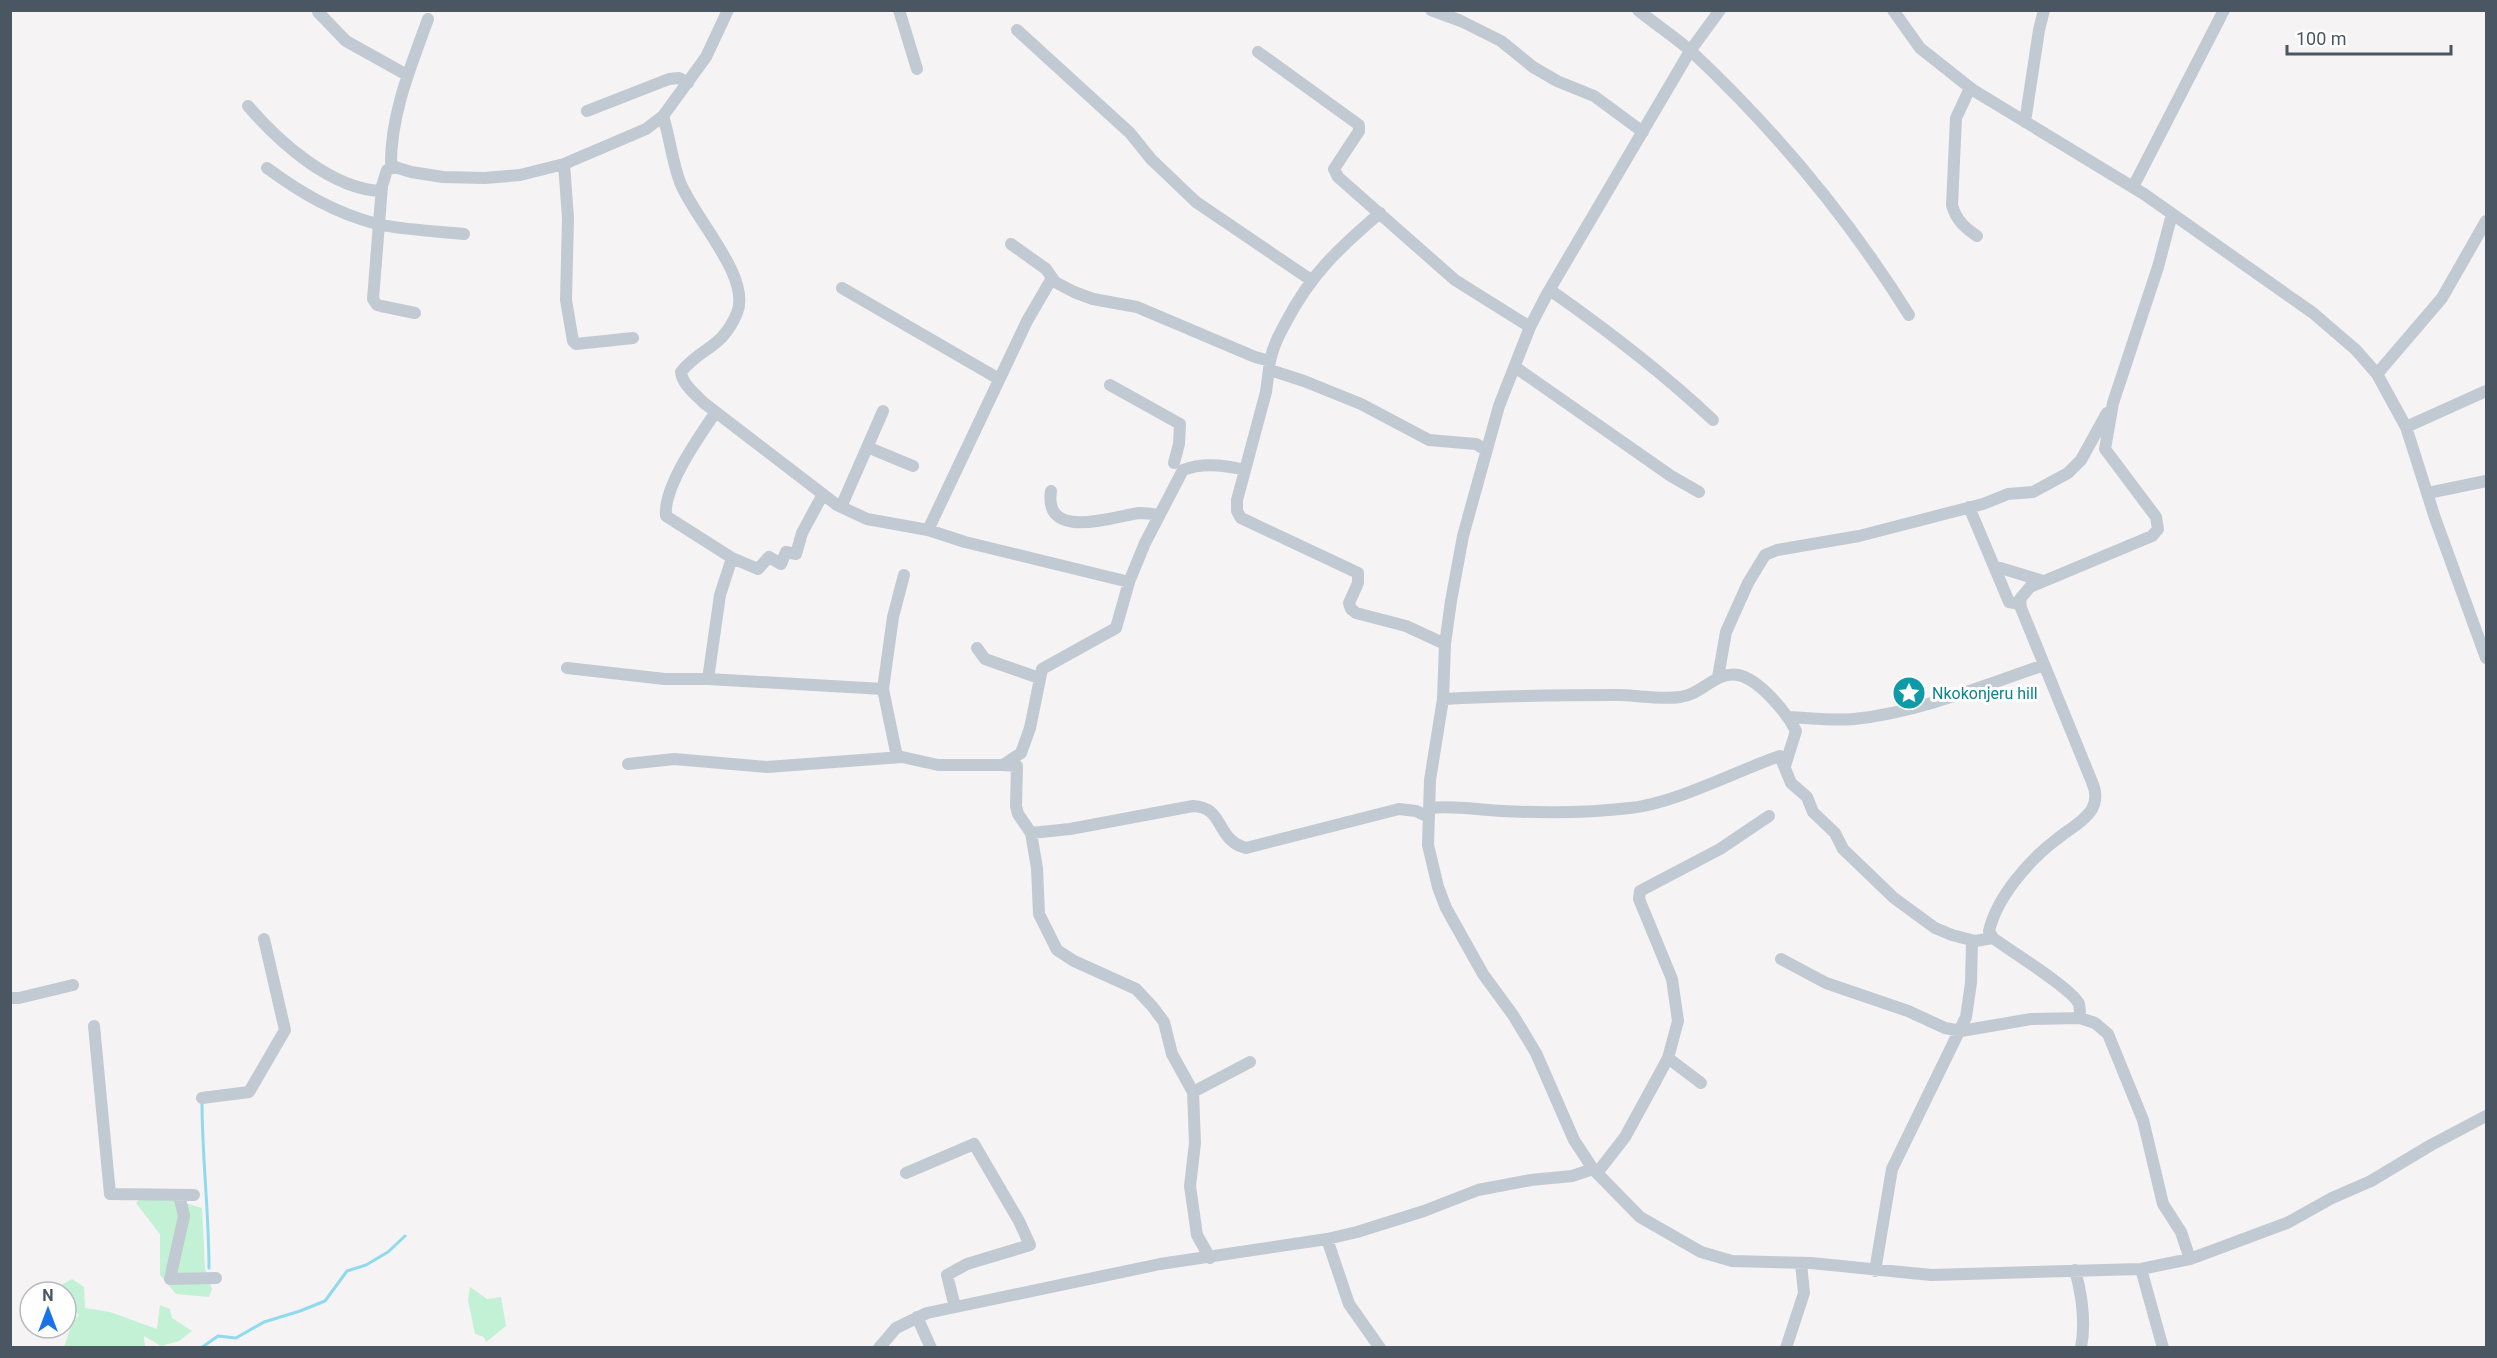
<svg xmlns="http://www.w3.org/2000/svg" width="2497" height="1358" font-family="Roboto,sans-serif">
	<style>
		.green { fill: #c3f1d5 }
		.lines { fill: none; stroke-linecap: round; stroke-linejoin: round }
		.stream { stroke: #90daee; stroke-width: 3 }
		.street { stroke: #c1cad2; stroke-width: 12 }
		.labels { text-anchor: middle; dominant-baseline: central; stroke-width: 6; stroke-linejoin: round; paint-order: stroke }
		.culture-label { font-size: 16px; fill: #0d838f; stroke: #fff; text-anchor: start }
	</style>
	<rect width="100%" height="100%" fill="#f5f3f3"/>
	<path class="green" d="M147,1192L202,1208L205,1269L212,1289L209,1297L176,1294L160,1275V1234L136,1203Z
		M72,1279L84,1287L85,1308L110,1312L157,1329L160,1305L170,1309L172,1318L192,1331L179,1341L161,1346L144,1336L145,1347H64L72,1323L79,1315L66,1299V1292H63L61,1285Z
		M470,1287L487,1299L501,1297L506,1326L486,1342L484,1337L475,1334L468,1300Z"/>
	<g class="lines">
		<path class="stream" d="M202,1102C202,1157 209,1212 209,1268
			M201,1348L218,1336L236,1338L264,1322L300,1311L325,1301L347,1271L366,1265L388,1252L405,1236"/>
		<path class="street" d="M899,10L917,69
			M1431,10L1461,21L1501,41L1533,67L1557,81L1594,96L1643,132
			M1638,10C1655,24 1675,37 1692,52C1774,129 1849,219 1909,315
			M1720,10L1690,51L1547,294L1530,327L1499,406L1463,536L1451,601L1445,644L1443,699L1430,780L1428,845L1438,887L1446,908L1483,974L1513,1015L1536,1053L1574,1140L1593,1169L1640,1217L1701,1252L1732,1261L1811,1263L1931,1275L2141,1269L2190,1259L2287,1223L2332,1198L2371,1181L2431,1145L2486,1116
			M1893,10L1920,48L1973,90L2144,194L2313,313L2356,350L2377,374L2406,427L2435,518L2486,658
			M318,12L346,41L407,75
			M428,19C411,66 391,113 391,163L395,167L411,172L443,177L485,178L520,175L564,164L646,129L663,116L706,57L728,10
			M1017,30L1130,133L1151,159L1196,202L1311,280
			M1258,52L1359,125V131L1334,169L1338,177L1455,280L1530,327
			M1970,88L1956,118L1952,205C1956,220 1965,228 1977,236
			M248,106C279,142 331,189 381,191
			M587,111L669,79L679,78L688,83
			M663,116C670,138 672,161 680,182C693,217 752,277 737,313C722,349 701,347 681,372C682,384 696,395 704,403L837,505L867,519L928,530L965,542L1129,582
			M2025,122L2039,30L2044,10
			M564,164L568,218L566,300L573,341L576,344L633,338
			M395,167L387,170L382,186L373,299L377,305L381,306L415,313
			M267,168C301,193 335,213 377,224C404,230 435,231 464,234
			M2133,187L2224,10
			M1011,244L1046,269L1055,282L1074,292L1093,299L1137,307L1255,357L1270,361C1273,346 1279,335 1286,322C1311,274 1339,248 1380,213
			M842,288L999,379
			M1550,290C1607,330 1662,372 1713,420
			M1270,361L1266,392L1237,500V511L1241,518L1358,573V583L1349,603L1351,609L1356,613L1406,626L1445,644
			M1515,367L1671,476L1699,492
			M1270,370L1304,381L1361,404L1429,440L1476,444L1486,450
			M2377,374L2442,298L2486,221
			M1110,385L1180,424L1179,444L1174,463
			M715,413C699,437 663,487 666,516L732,558L758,569L769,557L781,564L786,552L796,554L802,533L823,494
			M2406,427L2486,391
			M867,447L913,466
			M1051,491C1043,543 1117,515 1140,513C1147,513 1153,514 1159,515
			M2428,493L2486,481
			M841,507L883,411
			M1969,507L2009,602L2020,604
			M928,530L1027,321L1052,278
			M1994,566L2043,581
			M977,648L985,659L1039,678
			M567,668L665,679H708L883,689
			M1718,677L1726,632L1748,583L1765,555L1777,550L1859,536L1983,504L2008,494L2033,492L2068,473L2081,460L2107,413
			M708,679L720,595L732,558
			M1443,699C1501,696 1558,695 1616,695C1636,695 1661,700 1680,697C1702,695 1715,671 1738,675C1759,679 1787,713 1796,731L1785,766
			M1789,717C1811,718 1832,721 1854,719C1919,712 1983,686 2044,665
			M897,757L883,689L893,617L904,575
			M628,764L674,759L767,767L902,757L938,765H1003
			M1430,808C1455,805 1477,810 1502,811C1544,813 1588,813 1630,808C1676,803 1734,772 1780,756L1791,783L1807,797L1813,812L1835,833L1843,849L1894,898L1935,928L1952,935L1975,941L1993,938
			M1031,833L1070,829L1193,806C1225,807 1215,840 1246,848L1399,809L1416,811L1429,817
			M1781,959L1826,983L1908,1011L1945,1028L1961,1031L2031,1019L2080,1018L2095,1023L2108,1034L2143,1120L2163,1204L2181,1232L2190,1259
			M10,998H19L73,985
			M2080,1018C2080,1013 2080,1008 2079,1004C2073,989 2009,950 1993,938L1989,931C1997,897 2029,860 2057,839C2068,830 2085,821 2092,809C2097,800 2096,791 2092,782L2021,608L2020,599L2030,587L2152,536L2158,529L2156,517L2105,449L2113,403L2158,267L2172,214
			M94,1026L110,1194L194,1195
			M1668,1058L1701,1083
			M1193,1092L1250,1062
			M202,1098L249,1092L285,1030L264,939
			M906,1173L974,1144L1019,1221L1030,1245L967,1264L947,1275L955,1307
			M1597,1173L1625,1137L1654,1084L1668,1058L1678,1021L1672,979L1639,899L1640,891L1720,849L1769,816
			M179,1195L184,1216L170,1279L216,1278
			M1327,1239L1349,1304L1380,1348
			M1210,1258L1197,1235L1190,1186L1195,1143L1193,1092L1172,1054L1164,1022L1152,1006L1136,989L1074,961L1057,950L1039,914L1037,868L1031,833L1018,814L1016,806L1017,766L1003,765L1021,753L1030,728L1042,669L1116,628L1129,582L1145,543L1183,470C1203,462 1225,465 1245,470
			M2141,1269L2163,1348
			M2075,1270C2082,1295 2086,1321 2081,1348
			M1875,1271L1892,1169L1966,1017L1971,983L1972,941
			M917,1317L931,1348
			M879,1348L896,1328L927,1313L1160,1264L1327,1239L1357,1232L1424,1211L1478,1190L1531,1180L1572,1176L1593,1169
			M1786,1348L1804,1293L1801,1263"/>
	</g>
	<defs>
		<symbol id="sight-disc" viewBox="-11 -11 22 22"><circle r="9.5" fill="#0f9aa8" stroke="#fff"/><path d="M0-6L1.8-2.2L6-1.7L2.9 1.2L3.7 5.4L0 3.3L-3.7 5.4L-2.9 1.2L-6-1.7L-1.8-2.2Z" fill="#fff"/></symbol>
	</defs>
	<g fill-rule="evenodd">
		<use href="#sight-disc" x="1890" y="674" width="38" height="38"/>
	</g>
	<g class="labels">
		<g class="culture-label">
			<text x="1932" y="693">Nkokonjeru hill</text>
		</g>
	</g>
	<rect width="2497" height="1358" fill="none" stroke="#4a5661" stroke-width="24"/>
	<g transform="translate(48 1310)"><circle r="28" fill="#ffffff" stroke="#b7bbc0" stroke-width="1.5"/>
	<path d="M0-4.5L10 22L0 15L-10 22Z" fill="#1a73e8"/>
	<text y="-9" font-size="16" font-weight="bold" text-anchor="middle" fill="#4a5661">N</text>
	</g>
	<path d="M2287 45v9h164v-9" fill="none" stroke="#4a5661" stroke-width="3"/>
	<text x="2296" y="45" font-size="18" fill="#4a5661" stroke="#ffffff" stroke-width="4.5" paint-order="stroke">100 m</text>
</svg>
